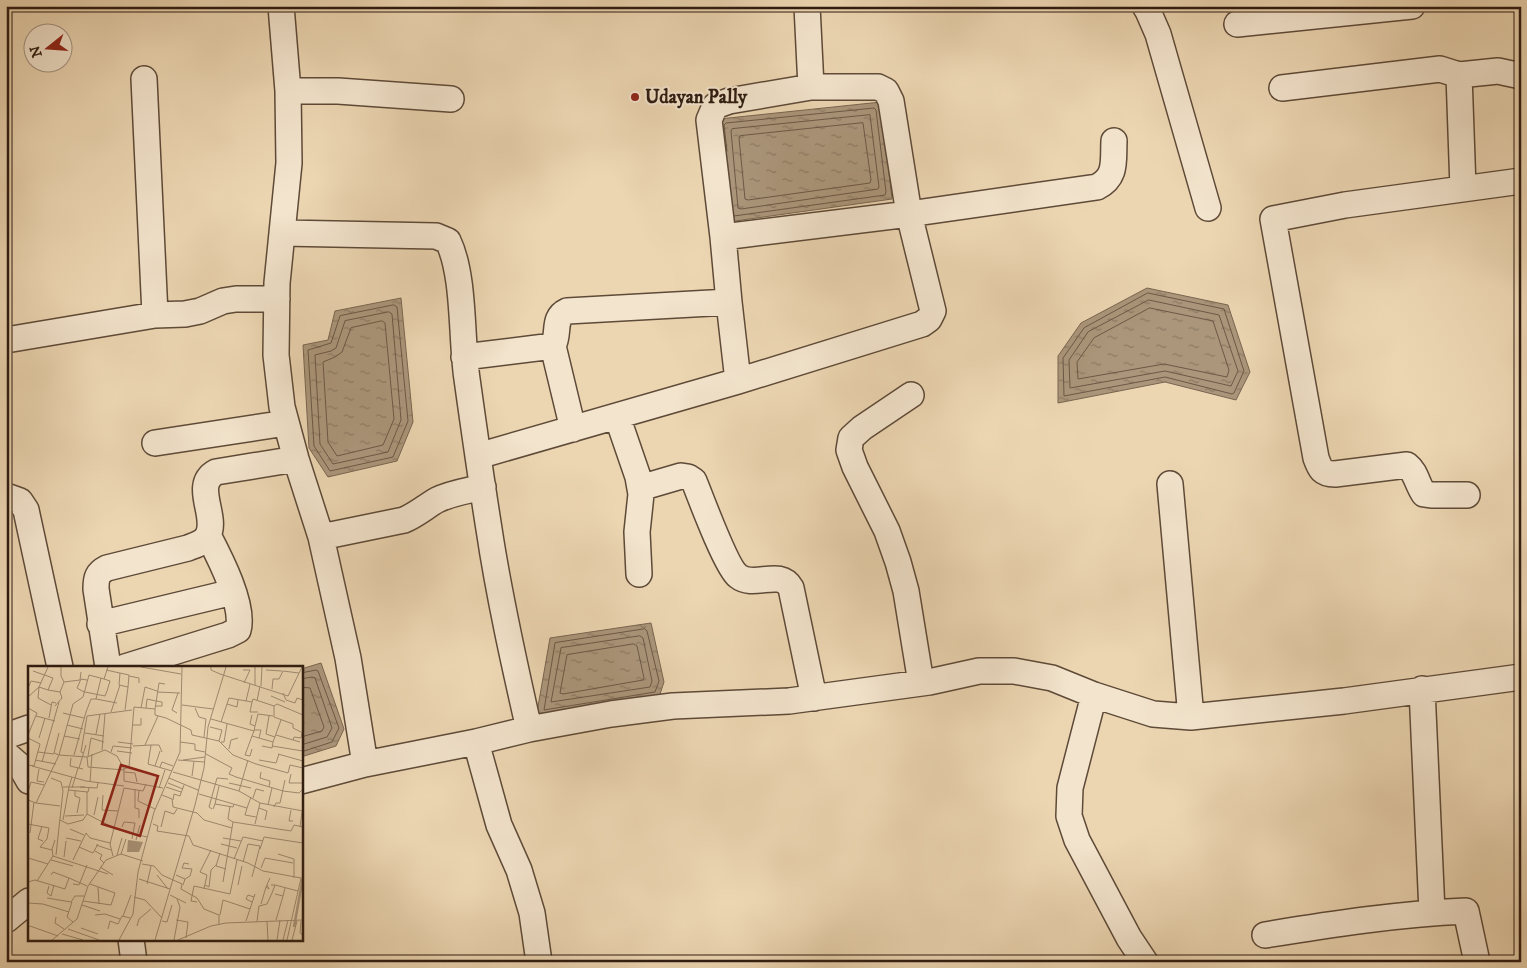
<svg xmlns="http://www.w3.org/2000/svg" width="1527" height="968" font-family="'IM FELL DW Pica',serif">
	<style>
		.water { fill: url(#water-ripples); stroke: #796550 }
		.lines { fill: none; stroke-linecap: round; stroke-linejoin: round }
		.shore { stroke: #6c5846; stroke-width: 1 }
		.street-casing { stroke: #5e4a38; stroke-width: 28 }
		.street { stroke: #f3e4cd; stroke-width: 25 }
		.poi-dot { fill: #8f2418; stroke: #f3e4cd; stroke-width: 2 }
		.labels { text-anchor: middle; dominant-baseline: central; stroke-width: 4; stroke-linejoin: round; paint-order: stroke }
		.poi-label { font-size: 19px; font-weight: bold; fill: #2e1b10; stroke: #f3e4cd; text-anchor: start }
		.inset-river { fill: none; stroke: #ab967b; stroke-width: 2.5 }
		.inset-road { fill: none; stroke: #a08b71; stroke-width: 1 }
		.view { fill: #8f2418; fill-opacity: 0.15; stroke: #8f2418; stroke-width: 2.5 }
		.inset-edge { fill: none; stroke: #2e1b10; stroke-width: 2.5 }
	</style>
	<defs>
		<pattern id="water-ripples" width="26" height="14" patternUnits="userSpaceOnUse" patternTransform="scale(1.25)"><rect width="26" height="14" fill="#ab967b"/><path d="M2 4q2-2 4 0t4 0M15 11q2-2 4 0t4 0" fill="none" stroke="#8c7a63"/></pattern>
	</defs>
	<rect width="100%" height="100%" fill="#ecd6b2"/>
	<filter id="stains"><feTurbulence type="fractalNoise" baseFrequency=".004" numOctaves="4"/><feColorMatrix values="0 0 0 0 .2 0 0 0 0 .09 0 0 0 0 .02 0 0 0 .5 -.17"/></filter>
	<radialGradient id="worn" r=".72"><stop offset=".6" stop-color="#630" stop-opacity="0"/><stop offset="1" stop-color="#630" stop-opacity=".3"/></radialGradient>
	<path class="water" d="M881,102L892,199L728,222L719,119Z
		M1147,288L1228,305L1250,372L1236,400L1165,382L1058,403V356L1081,323Z
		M401,298L413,422L397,461L328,477L309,448L303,345L328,340L335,311Z
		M651,623L664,682L659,697L536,718L550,638Z
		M321,663L344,729L336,746L301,757V669Z"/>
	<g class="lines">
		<path class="shore" d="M870,115L879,187L878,189L741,209L738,208L731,131L732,129Z
			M863,123L871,180L870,183L748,200L745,199L739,138L740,136Z
			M727,151L724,125L726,123L874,108L876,110L886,192L885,195L734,216
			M1148,293L1224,309L1244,371L1234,393L1232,394L1165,377L1064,396L1063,358L1084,328Z
			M1149,300L1219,315L1238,371L1231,386L1165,371L1070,388L1069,360L1088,332Z
			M394,305L397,307L408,421L393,457L330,471L314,446L308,350L331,343L340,316Z
			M1150,308L1213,321L1229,370L1227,377L1164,364L1078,379L1077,362L1094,338Z
			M389,312L392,314L401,420L388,452L333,464L320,444L315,355L331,351L336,348L345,321Z
			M382,321L385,323L394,419L383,445L337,456L328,442L323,362L335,357L342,352L351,328Z
			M645,629L647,631L659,681L655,692L544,710L555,643Z
			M640,636L643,638L652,681L650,687L551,702L561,648Z
			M634,644L637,646L644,678L643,680L563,694L560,693L567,655Z
			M301,673L316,670L318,671L339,728L332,742L301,752
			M301,679L312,677L315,678L332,728L327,737L301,745
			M301,687L310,688L324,727L322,731L301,737"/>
		<defs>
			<path id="street" d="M281,6L288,91L289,163L277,283L276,355L282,407L296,459L321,537L348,658L365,764L301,781
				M1145,6L1148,11L1158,34L1208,208
				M1237,24L1412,6
				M1459,75L1463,188
				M144,79L155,315
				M1282,88L1440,69L1459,75L1498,71L1521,76
				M288,91H338L451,99
				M283,233L436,236L448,241C465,276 461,339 467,379C474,429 481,479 489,529C499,596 514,663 529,729L476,742L365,764
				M723,237L909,214L891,101L886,91L878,87H811
				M729,302L738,381
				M6,340L155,315L185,314L200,311L223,301L236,299H277
				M553,346L573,429
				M464,357L553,346C560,333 552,318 567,311L729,302L723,237L709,120L715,106L729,101L811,87L807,6
				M911,395L862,428L851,438L849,450L855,467L887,531L898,562L906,591L921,683
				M617,416L638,477L641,494L637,532L639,574
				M155,443L286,423
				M478,456L738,381L922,324L929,319L933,311L909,214L1097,187C1117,177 1113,161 1114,141
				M1170,484L1191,717
				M640,488L681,476L688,477L694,481C701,499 727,568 738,576C754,589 780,568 791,588L814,698
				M1467,495H1431L1424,494C1417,484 1416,472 1407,465L1335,474C1322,474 1320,469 1316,458L1273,219L1345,205L1521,181
				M6,496L20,501L26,510L60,667
				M321,537L404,520C416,515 425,507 437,500C451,493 467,491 483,487
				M100,624L233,592
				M108,667L96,589C96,578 97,573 107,568L188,548C195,545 204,543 208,535C218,516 192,485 216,472L296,459
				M125,667L228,635L238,630C245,606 220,558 208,535
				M1422,689L1432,912
				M1094,695L1070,788L1069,816L1077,840L1129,938L1145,962
				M529,729L611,714L673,706L789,701L929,682L979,671H1014L1052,678L1094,695L1153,714L1191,717L1344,701L1521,677
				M6,736L29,728
				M476,742L499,825L519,870L532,913L539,962
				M6,754L21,767L29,781
				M6,920L29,901
				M1265,935C1332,924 1398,914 1466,911L1477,962
				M131,939L134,962"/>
		</defs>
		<use href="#street" class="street-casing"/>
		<use href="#street" class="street"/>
	</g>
	<circle class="poi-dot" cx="635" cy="97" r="5"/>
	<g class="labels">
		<g class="poi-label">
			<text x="645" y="97">Udayan Pally</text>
		</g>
	</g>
	<g transform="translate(28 666)">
		<rect width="275" height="275" fill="#ecd6b2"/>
		<path d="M100,174L115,176L111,186H99Z" fill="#ab967b"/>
		<path class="inset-river" d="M266,261L275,211"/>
		<path class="inset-road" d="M33,1V10L36,16M113,1L153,8M183,1V4L192,8L260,30L274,1M78,4L101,9L100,21L91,19L92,7M215,4H222L216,17M238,4L254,5M5,5L25,12L20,24L11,21M101,10L111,12V17M36,16L52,14L53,6M227,19V1M1,20L3,15L13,17M233,20L234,1M11,21L10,32L23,39M244,23L245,13H251L255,5L271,7M20,24L32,26L36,16M79,25L82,15L76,13L80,1M56,26L49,22L53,13L59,14M57,26L77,30L79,25M129,26L152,27M255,27L258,34L267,37L269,32L275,34M243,30L257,36M0,31L11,21L20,1M68,33L89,37M218,35L222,18M229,35L232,20M224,36L222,46H230M199,38L209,41L210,34M154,39L185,43M27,40L34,32L32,26M128,40H134V36L128,35M246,40L249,38L275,49M0,42L9,47L0,69M113,42L117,21L129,25M118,42L119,33L128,35M167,42L171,51L178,53L176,71M127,43L131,17L137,18M97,44L100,21M58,46L63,33H68L73,12M83,46L92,19M35,47L56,52M149,47L144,44L150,27M224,49L222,58L227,60L226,65M8,50L27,55M241,50L238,68L247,71M21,52L24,36L28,37M138,52L163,64L164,69L191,75L205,89L228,98L260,107L262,99L275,102M183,53L226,65L224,70L245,76L244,82L234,80M193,56L201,32L224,36L225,33L246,40V51L265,58V62L275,67M39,59L55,63M104,59H113V52M227,60L230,48L245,50M182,61L194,64L191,75M226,64H233L231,72M31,67L26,87L31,89L45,38L55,31L61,9L76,13M57,67L76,70M68,68L72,48M248,69L272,76M36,70L52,73M0,72L12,78L6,100L0,99M11,72L17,52M265,74L266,71L273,72L274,67M90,76L105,78M152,76L167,78V84L177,86M193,76H196L199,58M245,76L253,54M117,79L130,50M123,79H131L134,86M105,80L123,79L120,98L144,105M244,80L275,85M201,83L203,74L210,72M224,83L222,90L217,89L224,70M74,84L77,48M89,85L104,87M10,86L26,88M83,86L85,80L104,82M55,87L53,86L59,50L104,44M178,88L204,102L201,108L208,111L255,125L271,127L275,123M250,88L275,95M46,89L58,46M60,90L63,72L76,76M59,91L60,101L96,104M43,92L42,100L55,103M7,94L28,98M150,94L176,96M155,94L177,91M231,94L248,97L251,88M14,96L31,36M4,100L58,115L96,120M127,100L132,85M132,101L134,96L145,100M51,102L58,79M11,103L9,115L16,116M96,103V115L135,122M96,106L107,107L109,116M145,106L211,125L232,137L275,145M233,106L232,112L242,115L241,121M263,108L261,117H275M164,110L166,95M23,112L33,116L35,125L28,189M141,112L170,124M62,116L64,88M140,117L155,123M201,117L223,122M35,121H41L44,111M52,121L69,122L70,117M138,121L153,126M44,122L50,102M96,122L115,125L118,118M131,122L137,104M107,123V142L111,143V152M40,124L60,126L61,122M111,124L110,135L127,143M47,125V130L52,132L49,147M211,125L220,94M0,126L3,116L16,119M171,128L219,142L223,131M75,129L74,144L90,145M134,129L144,133L145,141L169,147L176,154L204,162L205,156L263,165L266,159L275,161M225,132L228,123L236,125M0,134L8,137L31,89L59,91L77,84L89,90L96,103L101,101L106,41L127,43V49L138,52M145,134L146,128L152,130L156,119M8,137L32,140M187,138L191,120M240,139L244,122M202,140L200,153L205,156M246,141L248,137H252L257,114M219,142L217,149L228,151M231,142L239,145L237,154M184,143L181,141L189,112L200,113M185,143L187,138L205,141L206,138M263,144L261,155H265M59,148V126M66,149L70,131M37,150L56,149M32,154L40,158L55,154L59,148L86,162M35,154L41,121H57M0,158L21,162L19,173L12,181L24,184M125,158L130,160L129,165L161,170L165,179L220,197L235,205L273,212L259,274M227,158L232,137M14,160L10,173L15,175M94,161L96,156L107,157L104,173M133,161L137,145L146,148L149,143M272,161L274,146M42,163L56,169M99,166L119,171M2,167L6,136M38,172L53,175M195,172L213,175M27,174L24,183L25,190L80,208M108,174L112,159M193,178L209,182M68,179L83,184M51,181L65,187L70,178M232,183L236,171L275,177M67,185L74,189L72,193L76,197M192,187L188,200L198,203M93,188L98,173M250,188L266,193V212M89,189L94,172M85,190L82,178L96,122M36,191L38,175M0,192L20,198M206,193L215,171L235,175M23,194L45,200M45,194L58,167L62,172L82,177M215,196L220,178L232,180L224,211M114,198L126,200L134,209L154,218L153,223L169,232L176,243L191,249V258M72,201L85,209M233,202L237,192L265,197M23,209L25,206L41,212M129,209L140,223M148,209L157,213L155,219M111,213L142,223M157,213L162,210L164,203L154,202L156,197L161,198M9,215L25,190M0,216L7,214L37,223L41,212L59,220M195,216L204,162M45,218L51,219L59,199M119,218L123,200M177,219L181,221L183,204L188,199M210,219L214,200M239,219L241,223L238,221L242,212M247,219L270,225M21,220L19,227L23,230L26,219M70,221L71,238M176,223L179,209L172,206L183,184M247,228L255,230L257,222M142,229L158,237M106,231L117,234L134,252M19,232L43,236L47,230H56M55,235L83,239L87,227L62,218M44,236L39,251L45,256M169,236L163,235L166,220L202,228L209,194M224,236L218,233L220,229L226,231M0,237L15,238L41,246M233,238L238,221M54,239L72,245M67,249L77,248L92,253M192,249L195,234L222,243M95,250L103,229M28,251L27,257L36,263M148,254L160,256L158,272M248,254L255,230M134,255L139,256L144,239M218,255L227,228M229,255L231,240L239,238L244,227L247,219H243M239,255L240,274M273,255L272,267L275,269M109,260L111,253L123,243M0,262L2,260L30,270M53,262L70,268M40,263L71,274M80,263L82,255L90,258L94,250L102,252M34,268L55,274M24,274L49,253L60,220L78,194L93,188L115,195M91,274L105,248L110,206L126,146L152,86L154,1M127,274L167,139L176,102L180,61L198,1M146,274L152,241L149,233M150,274L183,260L198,257L275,254M249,274L252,254M255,274L260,254M264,274L269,255"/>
		<path class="view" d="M93,99L130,110L112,170L74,158Z"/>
		<rect width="275" height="275" class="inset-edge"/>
	</g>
	<rect width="1527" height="968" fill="none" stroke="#ecd6b2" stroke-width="25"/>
	<rect x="8" y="8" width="1512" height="953" fill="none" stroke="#2e1b10" stroke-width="2.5"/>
	<rect x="12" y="12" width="1502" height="943" fill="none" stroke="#2e1b10"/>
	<g transform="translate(48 48) rotate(253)"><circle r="24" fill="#f3e4cd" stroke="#a49481"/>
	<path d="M0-4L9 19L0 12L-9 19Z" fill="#8f2418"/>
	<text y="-8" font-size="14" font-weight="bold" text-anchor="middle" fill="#2e1b10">N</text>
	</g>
	<rect width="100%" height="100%" filter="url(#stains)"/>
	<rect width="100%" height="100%" fill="url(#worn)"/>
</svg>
